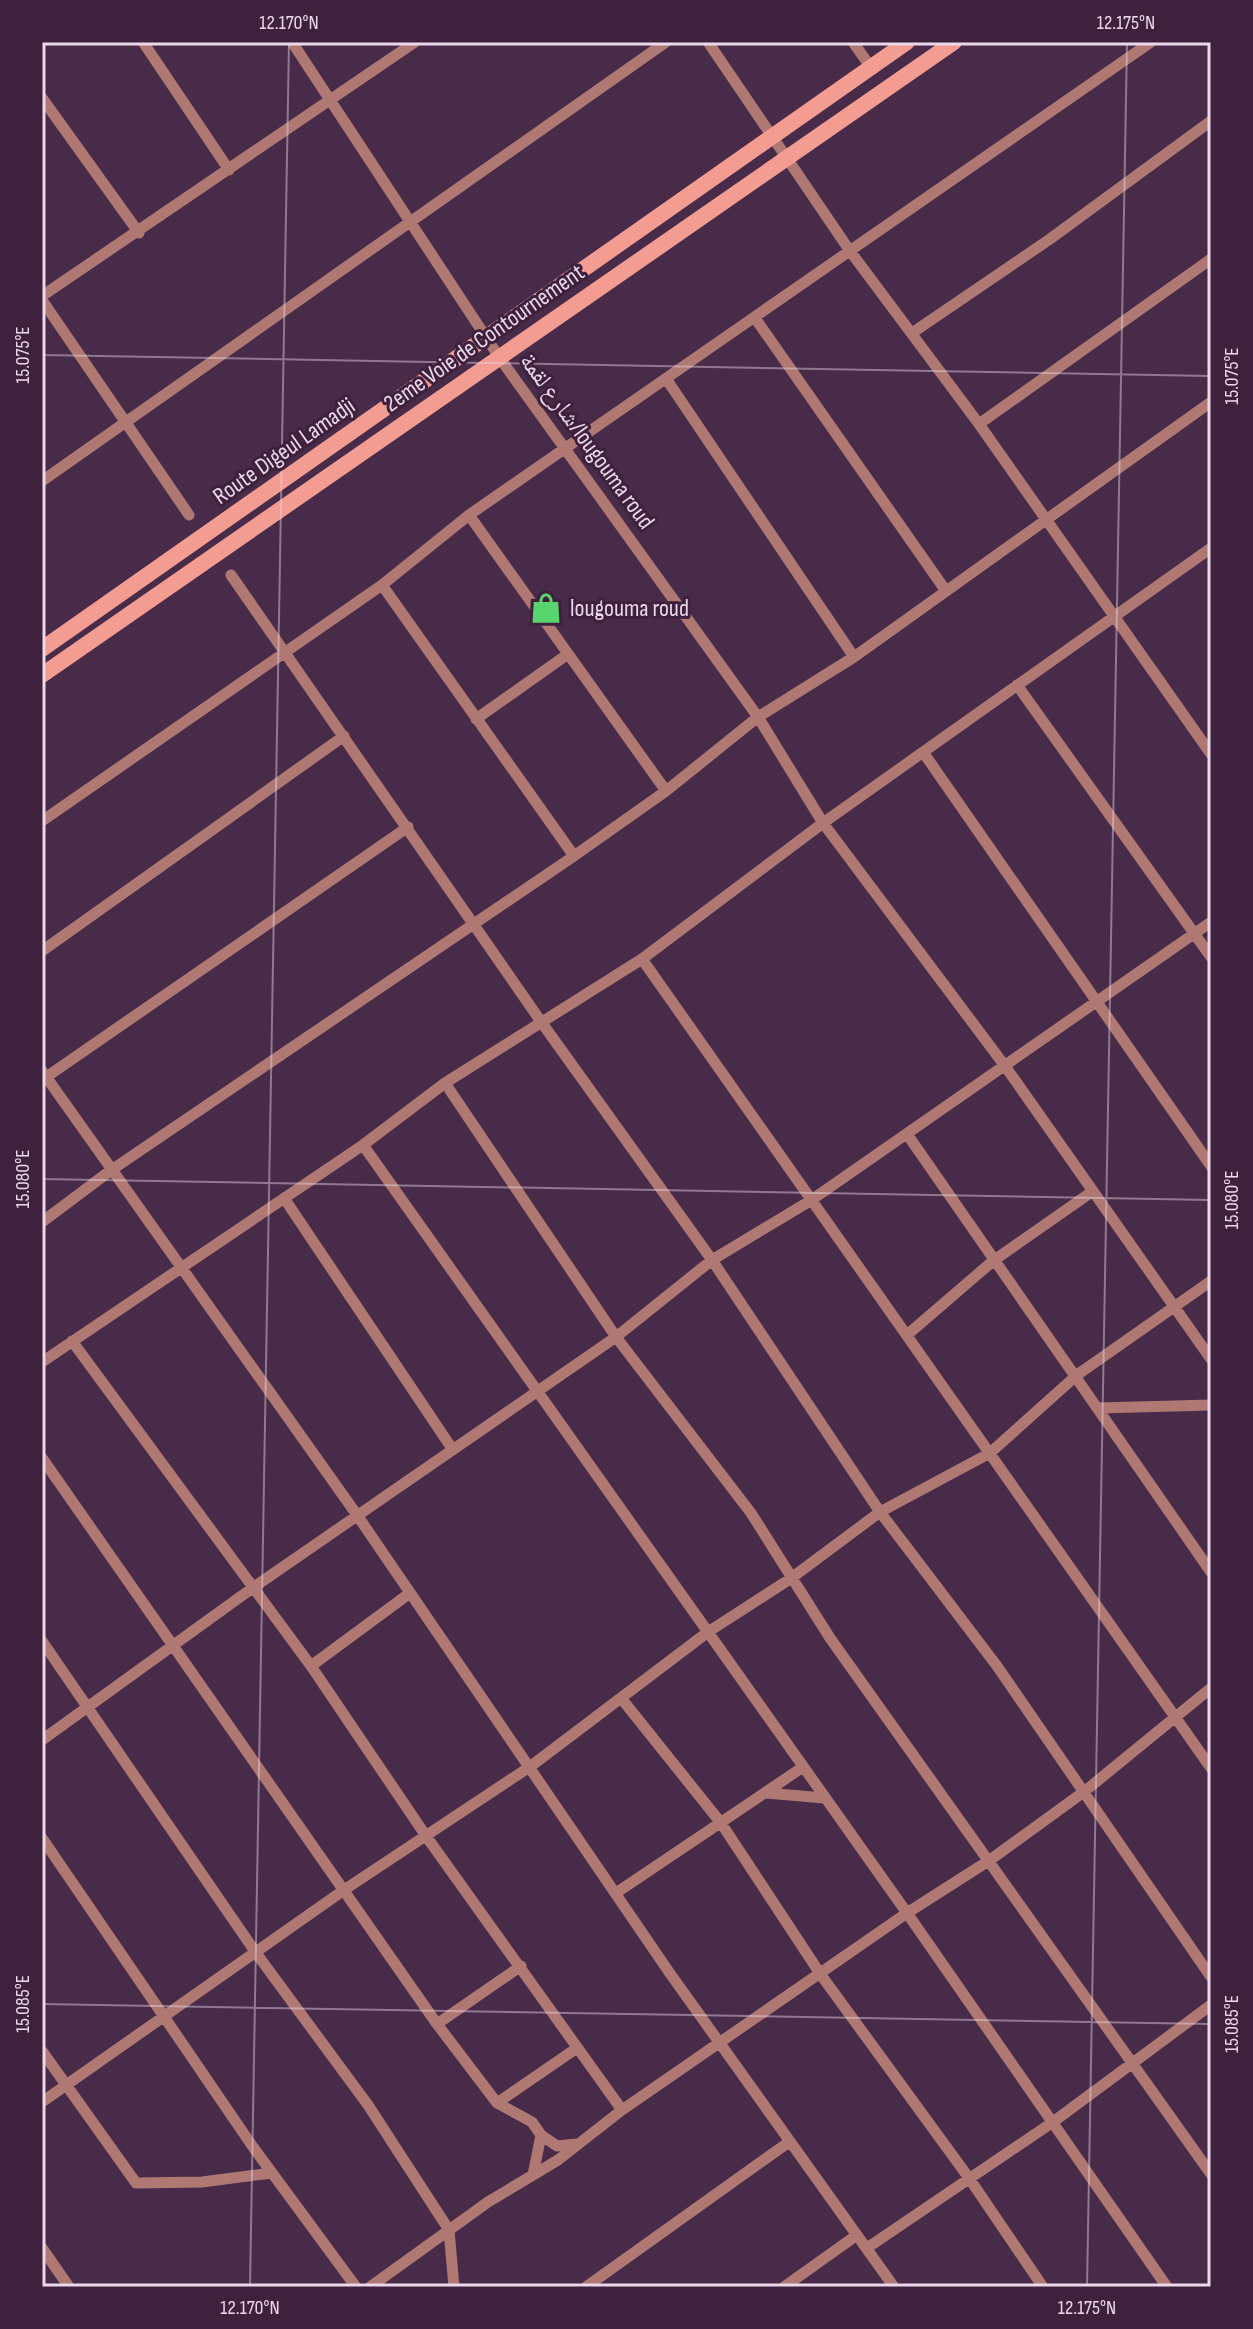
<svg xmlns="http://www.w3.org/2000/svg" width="1253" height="2329" font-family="'Sofia Sans Condensed','Noto Naskh Arabic',sans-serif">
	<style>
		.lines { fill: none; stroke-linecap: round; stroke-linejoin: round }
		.minor { stroke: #af7872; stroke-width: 11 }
		.secondary { stroke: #f39c92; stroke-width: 16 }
		.ticks { fill: none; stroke: #ebd8ea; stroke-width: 2; stroke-opacity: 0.45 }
		.labels { text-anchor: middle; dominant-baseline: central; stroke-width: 6; stroke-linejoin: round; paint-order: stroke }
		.street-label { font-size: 24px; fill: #ebd8ea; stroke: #3d213d }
		.poi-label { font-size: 24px; fill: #ebd8ea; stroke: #3d213d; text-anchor: start }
		.neatline { fill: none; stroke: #ebd8ea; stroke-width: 3 }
		.ticks-label { font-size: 20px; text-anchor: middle; fill: #ebd8ea }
	</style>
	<rect width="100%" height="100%" fill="#482b48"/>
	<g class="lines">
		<path class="minor" d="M143,42L229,170
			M292,42L499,357L758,717L823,823L1005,1066L1211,1359
			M708,42L850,251L979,424L1211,754
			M853,42L872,69
			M42,98L139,233
			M42,296L415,42
			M42,300L189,515
			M755,318L946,591
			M912,333L1050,239L1211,121
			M667,380L854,657
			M979,424L1211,259
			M42,481L666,42
			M469,515L666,791
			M231,575L542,1023L712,1260L880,1512L997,1666L1211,1977
			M382,585L574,856
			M1017,685L1211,957
			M476,719L568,654
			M923,752L1211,1166
			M42,821L382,585L469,515L1151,42
			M42,951L344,736
			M642,959L1211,1768
			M42,1071L357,1515L669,1972L894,2287
			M42,1080L408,827
			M445,1083L616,1337L751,1513L830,1638L1211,2174
			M907,1134L1211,1572
			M363,1145L907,1913L1167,2287
			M284,1198L453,1450
			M42,1222L110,1171L574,856L666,791L758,717L854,657L1211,402
			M907,1335L993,1261L1093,1191
			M72,1341L311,1666L426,1836L622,2110
			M42,1362L363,1145L445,1083L642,959L823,823L1211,548
			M1099,1408L1211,1405
			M42,1458L437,2024L497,2103L532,2122L541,2135L533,2175
			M42,1641L256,1953L368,2105L449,2230L454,2287
			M311,1666L410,1593
			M621,1698L721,1823L821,1975L969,2178L1043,2287
			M42,1740L254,1587L616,1337L712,1260L810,1201L1211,922
			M766,1793L824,1798
			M42,1838L253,2147L356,2287
			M616,1893L803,1767
			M437,2024L521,1966
			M42,2051L136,2183L202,2182L272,2173
			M42,2102L344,1890L531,1766L708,1632L790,1579L880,1512L990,1453L1077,1375L1211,1281
			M497,2103L577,2048
			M541,2135L557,2146L577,2144
			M42,2248L69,2287
			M867,2248L1053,2122L1211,2005
			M370,2287L488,2202L558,2160L622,2110L907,1913L990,1860L1085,1791L1211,1688
			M586,2287L789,2142
			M784,2287L857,2235"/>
		<path class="secondary" d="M42,649L907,42
			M42,675L954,42"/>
	</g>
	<path class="ticks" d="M42,355L1211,376M42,1179L1211,1200M42,2004L1211,2024M250,2287L289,42M1087,2287L1127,42"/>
	<defs>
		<symbol id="shop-bare" viewBox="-9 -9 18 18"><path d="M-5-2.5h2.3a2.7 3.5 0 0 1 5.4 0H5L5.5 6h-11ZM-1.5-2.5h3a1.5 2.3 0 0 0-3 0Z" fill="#59d56f" stroke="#3d213d" stroke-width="2.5" paint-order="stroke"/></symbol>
	</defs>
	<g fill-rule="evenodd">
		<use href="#shop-bare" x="524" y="586" width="44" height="44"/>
	</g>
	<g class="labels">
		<g class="street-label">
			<text transform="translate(484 338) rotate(-35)">2eme Voie de Contournement</text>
			<text transform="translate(587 441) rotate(54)">شارع لقمة/lougouma roud</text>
			<text transform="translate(284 451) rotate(-35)">Route Digeul Lamadji</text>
		</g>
		<g class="poi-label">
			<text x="570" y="608">lougouma roud</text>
		</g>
	</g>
	<rect width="1253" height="2329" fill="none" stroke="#3d213d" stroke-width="88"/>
	<rect x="44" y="44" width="1165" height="2241" class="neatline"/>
	<g class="ticks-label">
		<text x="289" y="29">12.170°N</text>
		<text x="1126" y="29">12.175°N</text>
		<text transform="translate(22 355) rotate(-90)" y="7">15.075°E</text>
		<text transform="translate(1231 376) rotate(-90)" y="7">15.075°E</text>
		<text transform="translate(22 1179) rotate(-90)" y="7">15.080°E</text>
		<text transform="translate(1231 1200) rotate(-90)" y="7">15.080°E</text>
		<text transform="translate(22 2004) rotate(-90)" y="7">15.085°E</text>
		<text transform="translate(1231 2024) rotate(-90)" y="7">15.085°E</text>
		<text x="250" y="2314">12.170°N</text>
		<text x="1087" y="2314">12.175°N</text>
	</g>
</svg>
